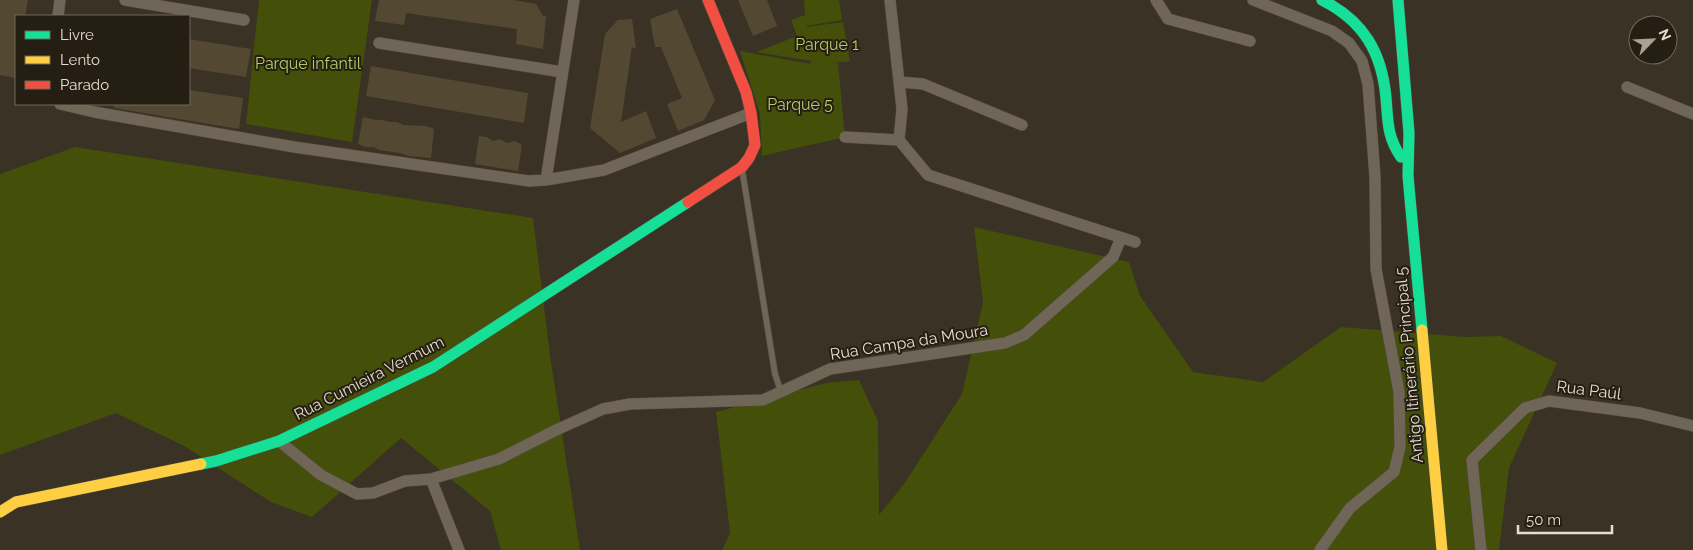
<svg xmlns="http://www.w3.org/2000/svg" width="1693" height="550" font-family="Raleway,sans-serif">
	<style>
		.green { fill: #444f09 }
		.building { fill: #534932 }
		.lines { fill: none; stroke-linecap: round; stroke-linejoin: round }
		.lane-casing { stroke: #544d41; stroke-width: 7 }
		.street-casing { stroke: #544d41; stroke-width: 12 }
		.fast-casing { stroke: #544d41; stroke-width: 12 }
		.slow-casing { stroke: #544d41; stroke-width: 12 }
		.jam-casing { stroke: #544d41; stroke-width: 12 }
		.lane { stroke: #706657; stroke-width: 5.5 }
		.street { stroke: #706657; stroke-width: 11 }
		.fast { stroke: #16e098; stroke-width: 11 }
		.slow { stroke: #ffcf43; stroke-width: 11 }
		.jam { stroke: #f24e42; stroke-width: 11 }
		.labels { text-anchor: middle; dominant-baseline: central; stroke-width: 4; stroke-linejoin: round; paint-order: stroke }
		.park-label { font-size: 16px; fill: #b4cc67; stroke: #241e13 }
		.street-label { font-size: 16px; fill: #e5ddcd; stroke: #241e13 }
	</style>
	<rect width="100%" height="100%" fill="#3a3224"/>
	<path class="green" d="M259,0H372L352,142L246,124Z
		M804,0H839L842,20L806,26L807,27L843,22L850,61L832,63H838L845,137L762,156L760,114L740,51L811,64V61L756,52L797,36L791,20L805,15Z
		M75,147L533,218L550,355L580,550H501L490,511L401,438L312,517L271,502L184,446L116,413L0,455V174Z
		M974,227L1129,262L1140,296L1193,372L1263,382L1341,327L1465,337L1501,336L1557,363L1509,468L1499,550H722L730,533L716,412L826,383L859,380L878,421L879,515L904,484L962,394L983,302Z"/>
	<path class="building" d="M0,0H28L25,16H16V68L15,78L0,75Z
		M379,0H513L536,4L543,16H546L543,49L516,44L517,29L406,13L404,25L375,21Z
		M738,0H767L777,26L753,36Z
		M677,9L715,100L704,120L678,131L667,104L682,98L661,47H655L650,19Z
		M632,19L636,49L632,47L621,122L646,111L656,138L620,153L590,128L605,34L618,20Z
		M189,39L251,49L246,77L189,68Z
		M371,66L528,93L524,123L366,96Z
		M189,90L243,98L239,129L114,108V104H189Z
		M363,117L376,120H383L389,122H397L404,125L426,126L434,129L431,158L408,156L400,153L379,150L374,147H365L358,144Z
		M479,136L487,137L493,141L500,139L507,143L515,141L522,145L518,171L475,164Z"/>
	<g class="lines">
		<defs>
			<path id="lane" d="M742,169L775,374L781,392"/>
			<path id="street" d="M125,0L244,20
				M890,0L902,109L899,140
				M1156,0L1168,19L1250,41
				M1253,0L1332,31L1349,43L1362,61L1368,84L1375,177L1376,269L1399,392L1400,447L1394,472L1350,508L1320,550
				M58,16L60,0
				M379,43L562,72
				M900,82L923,84L1022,125
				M1627,87L1693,114
				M60,104L94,112L294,147L529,181L546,180L604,170L751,113
				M845,137L899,140
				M899,140L928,175L1135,242
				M546,180L574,0
				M279,441L321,475L357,494L373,493L405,481L431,479L499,459L556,430L603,409L630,404L763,400L830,369L1005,343L1024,335L1113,257L1121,238
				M431,479L459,550
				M1481,550L1472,460L1525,408L1549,401L1640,413L1693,426"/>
			<path id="fast" d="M1322,0C1364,21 1382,53 1386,98C1388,121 1387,137 1401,157
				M1398,0L1409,133L1408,176L1422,330
				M201,464L216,461L279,441L433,367L688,202"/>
			<path id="slow" d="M1422,330L1442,550
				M0,512L16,502L201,464"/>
			<path id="jam" d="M688,202L742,167L749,158L755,145L751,113L746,92L708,0"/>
		</defs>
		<use href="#lane" class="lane-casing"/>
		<use href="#street" class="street-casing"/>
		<use href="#fast" class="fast-casing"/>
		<use href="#slow" class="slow-casing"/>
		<use href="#jam" class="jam-casing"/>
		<use href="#lane" class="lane"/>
		<use href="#street" class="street"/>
		<use href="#fast" class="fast"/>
		<use href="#slow" class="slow"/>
		<use href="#jam" class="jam"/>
	</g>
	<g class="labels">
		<g class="park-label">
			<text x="827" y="44">Parque 1</text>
			<text x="308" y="63">Parque infantil</text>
			<text x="800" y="104">Parque 5</text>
		</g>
		<g class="street-label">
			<text transform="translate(909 342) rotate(-9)">Rua Campa da Moura</text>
			<text transform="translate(1409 365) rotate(-95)">Antigo Itinerário Principal 5</text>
			<text transform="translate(369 378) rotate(-27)">Rua Cumieira Vermum</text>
			<text transform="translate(1589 390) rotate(7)">Rua Paúl</text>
		</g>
	</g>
	<rect x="15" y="15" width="175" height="90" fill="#241e13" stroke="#716a5d"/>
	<rect x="25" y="31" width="25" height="8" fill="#16e098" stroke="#716a5d"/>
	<text x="60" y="40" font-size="15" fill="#e5ddcd">Livre</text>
	<rect x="25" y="56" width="25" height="8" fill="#ffcf43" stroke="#716a5d"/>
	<text x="60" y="65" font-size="15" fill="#e5ddcd">Lento</text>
	<rect x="25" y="81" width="25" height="8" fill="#f24e42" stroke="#716a5d"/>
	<text x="60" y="90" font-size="15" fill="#e5ddcd">Parado</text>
	<g transform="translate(1653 40) rotate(66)"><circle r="24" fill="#241e13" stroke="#716a5d"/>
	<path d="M0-4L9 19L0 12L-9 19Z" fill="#a9a192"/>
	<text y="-8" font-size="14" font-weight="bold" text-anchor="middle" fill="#e5ddcd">N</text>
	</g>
	<path d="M1518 525v8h94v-8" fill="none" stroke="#e5ddcd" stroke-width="2.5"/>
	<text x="1526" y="525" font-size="15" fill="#e5ddcd" stroke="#241e13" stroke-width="4" paint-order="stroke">50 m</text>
</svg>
